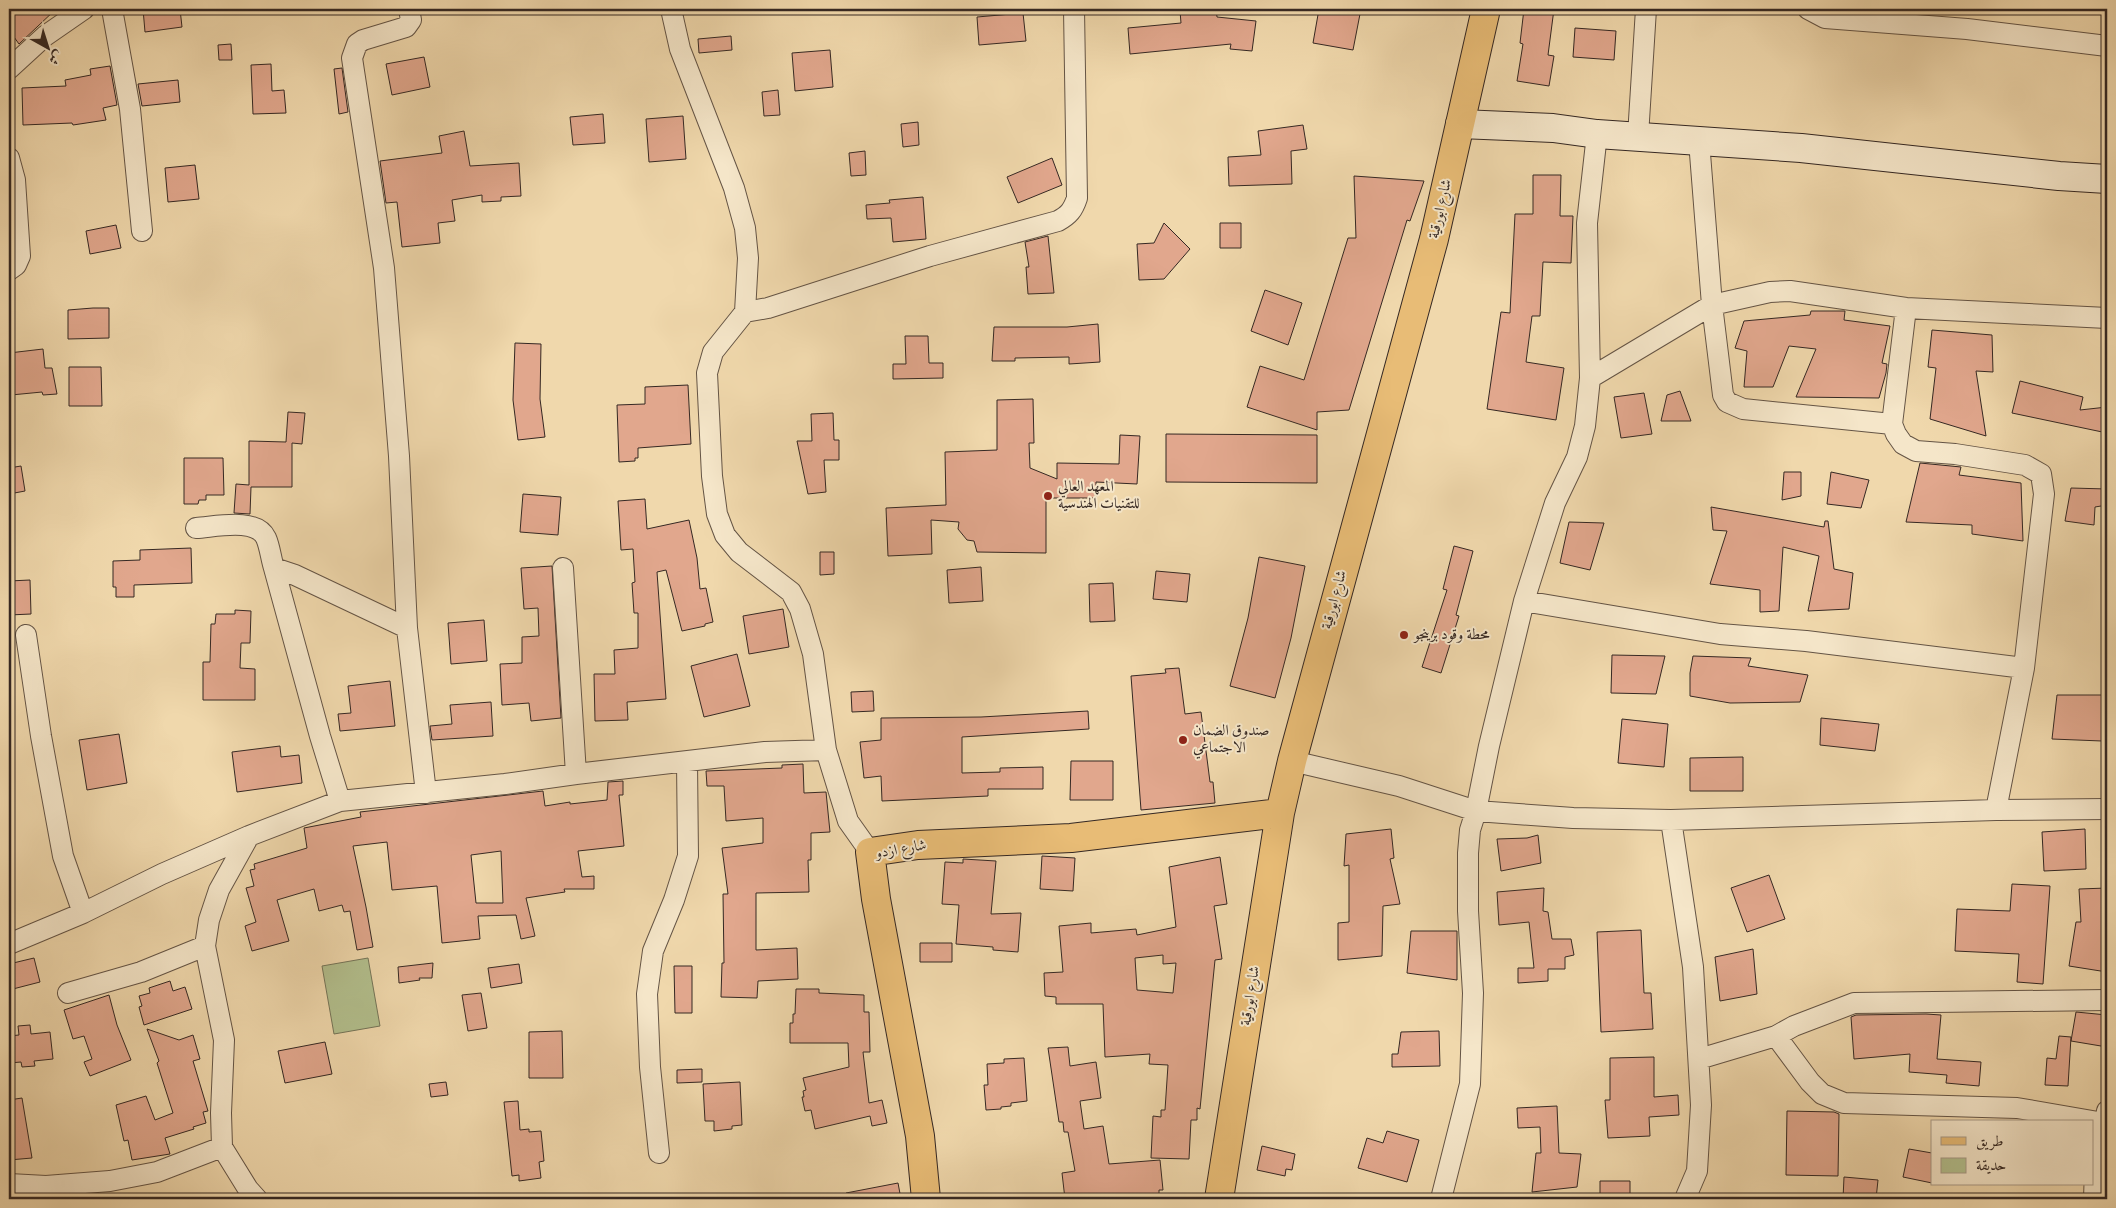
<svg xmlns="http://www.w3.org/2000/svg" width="2116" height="1208" font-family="'Sorts Mill Goudy',Amiri,serif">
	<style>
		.green { fill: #b3c08e; stroke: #747458 }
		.building { fill: #e1a78d; stroke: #352823; fill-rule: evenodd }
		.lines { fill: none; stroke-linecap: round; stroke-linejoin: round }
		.minor-casing { stroke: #645445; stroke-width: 22 }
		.secondary-casing { stroke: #352823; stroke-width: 30 }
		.primary-casing { stroke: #352823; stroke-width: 30 }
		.minor { stroke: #f5e6c9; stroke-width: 20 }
		.secondary { stroke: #f5e6c9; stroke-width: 28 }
		.primary { stroke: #e8bc76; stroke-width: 28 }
		.poi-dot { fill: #8f2418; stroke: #f5e6c9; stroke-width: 2 }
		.labels { text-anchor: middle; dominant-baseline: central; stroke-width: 4; stroke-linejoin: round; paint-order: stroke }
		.street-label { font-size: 15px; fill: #352823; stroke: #f5e6c9 }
		.poi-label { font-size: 15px; fill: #352823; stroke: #f5e6c9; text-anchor: start }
	</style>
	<rect width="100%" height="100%" fill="#f0d8ac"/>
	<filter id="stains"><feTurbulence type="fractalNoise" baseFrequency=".004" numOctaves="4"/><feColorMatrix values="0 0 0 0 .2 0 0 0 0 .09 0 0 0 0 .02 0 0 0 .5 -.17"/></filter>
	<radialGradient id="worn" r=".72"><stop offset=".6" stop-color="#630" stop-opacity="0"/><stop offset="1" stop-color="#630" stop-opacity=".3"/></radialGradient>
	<path class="green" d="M368,958L380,1026L334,1034L322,966Z"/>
	<path class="building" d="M9,9H56L19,44L9,30Z
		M143,9H180L182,27L145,32Z
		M1216,9L1217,17L1256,21L1252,51L1230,49L1231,44L1130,54L1128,28L1181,23L1180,11Z
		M1319,9H1333L1360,14L1353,50L1313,43Z
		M1524,9H1554L1548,55L1554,56L1549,86L1517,81L1523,44L1520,43Z
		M1023,13L1026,41L979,45L977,17Z
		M1575,28L1616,31L1614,60L1573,57Z
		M731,36L732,50L699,53L698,39Z
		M231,44L232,60H219L218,45Z
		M830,50L833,87L795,91L792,53Z
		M424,57L430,87L392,95L386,64Z
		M271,64L272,91L284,90L286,113L253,114L251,65Z
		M110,66L117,105L103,108L106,120L73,125L72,123L23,125L22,88L66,86L65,80L91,75L90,69Z
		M342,68L348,112L339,114L334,69Z
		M178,80L180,102L142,106L138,84Z
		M778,90L780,115L764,116L762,92Z
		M603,114L605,143L573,145L570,117Z
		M683,116L686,159L649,162L646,119Z
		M918,122L919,145L903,147L901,124Z
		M1303,125L1307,149L1291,151L1292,184L1229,186L1228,157L1261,155L1258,131Z
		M464,131L470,166L519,163L521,196L501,197V201L482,202V195L452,200L455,221L438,223L440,243L402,247L397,202L386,203L380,161L442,153L439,136Z
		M865,151L866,175L851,176L849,153Z
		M1052,158L1062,185L1018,203L1007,177Z
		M195,165L199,199L168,202L165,168Z
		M1533,175H1561L1560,216H1573L1571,263L1543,262L1540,316H1532L1526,362L1564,368L1556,420L1487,409L1501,312L1510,313L1515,214H1533Z
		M1354,176L1424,181L1410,221L1407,220L1349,410L1317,412V430L1247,407L1260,366L1304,380L1348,238H1356Z
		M923,197L926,239L893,242L891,218L867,219L866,205L890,203L889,200Z
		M1164,223L1190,249L1164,279L1139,280L1137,244L1154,243Z
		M1220,223H1241V248H1220Z
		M116,225L121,248L90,254L86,231Z
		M1048,236L1054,293L1028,294L1026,267H1029L1025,242Z
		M1265,290L1302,303L1288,345L1251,331Z
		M93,308H109V338L68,339V310Z
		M1811,311H1845L1844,320L1890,326L1882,363L1887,364L1886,373L1879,398L1796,397L1816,349L1789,346L1773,387H1744L1747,351L1735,348L1744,321L1810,315Z
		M1098,324L1100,362L1069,364V357L1015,358V361H992L994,327H1067Z
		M1932,330L1992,335L1993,372L1976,371L1986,436L1930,419L1936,368L1928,367Z
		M905,336H928L929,363H943V378L893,379V364H906Z
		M515,343L541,344L540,399L545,437L518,440L513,400Z
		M43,349L45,368H52L57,394L43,395L42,392L11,395L9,353Z
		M69,367H101L102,406H69Z
		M2020,381L2083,397L2080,410L2107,407V433L2012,413Z
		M688,385L691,444L638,448V458H635V461L619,462L617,405L645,404V387Z
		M1680,391L1691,421H1661L1667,395Z
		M1644,393L1652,434L1621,438L1614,397Z
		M1033,399L1034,443H1029L1030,468L1057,479V463L1119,464L1120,435L1140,436L1137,484L1096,482V498H1046V553L977,552L974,541L967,540L958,529L959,522L931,520L932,554L888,556L886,508L946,505L945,452L997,450V400Z
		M288,412L305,413L302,444L292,443V487H251L250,514L234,513L236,484L249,485V441L286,442Z
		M833,413L834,440H839V460H824L826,492L808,494L797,441H812L811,414Z
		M1166,434L1317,435V483L1166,482Z
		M184,458H223L224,495H206V500H199L198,504H184Z
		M1920,463L1961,467L1959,475L2021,483L2023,541L1972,534V525L1906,522Z
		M21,466L25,491L9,494V468Z
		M1784,472H1801V496L1782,500Z
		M1831,472L1869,480L1861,508L1827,504Z
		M2071,488L2107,489V505L2095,507L2094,525L2065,521Z
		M523,494L561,497L558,535L520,532Z
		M645,499L647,529L689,520L697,558L700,589L706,588L713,622L705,624V626L682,631L666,570L657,572L666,699L627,702L628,720L595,721L594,674H615L614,650L638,648V613H634L632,583L635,582L633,549L621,550L618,501Z
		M1711,507L1824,527L1825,521H1828L1834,569L1853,573L1849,609L1808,611L1819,556L1783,547L1779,611L1760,612V590L1710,584L1727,531L1713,530Z
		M1569,522L1604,523L1590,570L1560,563Z
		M1454,546L1473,551L1456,615L1459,616L1441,673L1422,667L1447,590L1443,589Z
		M191,548L192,583L134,585V597H116V587H113V561L140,560V550Z
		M820,552H834V574L820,575Z
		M1259,557L1305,566L1291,638L1275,698L1230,686L1248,618Z
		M552,566L561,718L531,721L529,703L502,705L500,664L522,663V637L539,636L538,608L524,609L521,568Z
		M981,567L983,601L949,603L947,570Z
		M1156,571L1190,574L1187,602L1153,599Z
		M30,580L31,614L9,615V581Z
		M1113,583L1115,621L1090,622L1089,584Z
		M783,609L789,647L749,654L743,616Z
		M235,610L251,611L250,643H241L240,668L255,669V700H203V662H210L211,624H215L216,614H235Z
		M484,620L487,661L451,664L448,623Z
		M737,654L750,706L704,717L691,666Z
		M1612,655L1665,656L1656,694L1611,693Z
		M1693,656L1751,658L1748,666L1808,675L1800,702L1730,703L1690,696V673Z
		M1179,668L1185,714L1201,712L1210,782H1213L1215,803L1141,810L1131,676L1166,673L1165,669Z
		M390,681L395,726L340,731L338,714L351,713L348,686Z
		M873,691L874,711L852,712L851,692Z
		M2057,695H2104L2102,741L2052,739Z
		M491,702L493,736L432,740L430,726L452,724L450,705Z
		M1088,711L1089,729L962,737V773L1000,772V768L1043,767V789H988V796L882,801L881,776L864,778L860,742L881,740V718L981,717Z
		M1821,718L1879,724L1875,751L1820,745Z
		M1622,719L1668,724L1664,767L1618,763Z
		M119,734L127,783L87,790L79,740Z
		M280,746L281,757L299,755L302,783L237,792L232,752Z
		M1743,757V791H1690V758Z
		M1071,761H1113V800H1070Z
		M803,764L804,793L826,792L830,832L811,833V860H808L809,892L756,893V950L797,948L798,979L758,981L757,998L721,997L722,963H724L723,894H728L722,848L763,843V818L726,821L724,786H707L706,771L782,768V765Z
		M623,781V795H619L624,846L578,851L582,877L594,876V889H564L565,892L526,898L535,936L521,939L516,915L478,916L480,939L442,943L437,886L392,890L387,842L353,846L366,907L373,947L357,950L350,911L344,912L342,905L319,911L314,889L277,900L289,941L252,951L245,926L256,922L246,888L254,886L250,870L255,869L254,864L307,848L304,828L361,817L360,812L543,791L545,806L570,802V804L607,800L608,782ZM501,851L503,903H476L471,855Z
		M1391,829L1394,858L1390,859L1400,904L1383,906L1382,956L1338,960V923L1349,922V865L1344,866L1346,834Z
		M2085,829L2086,869L2044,871L2042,832Z
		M1538,835L1541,863L1501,871L1497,839L1527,838Z
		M1042,856L1075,858L1073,891L1040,889Z
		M1220,857L1227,904L1214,906L1222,959L1215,960L1200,1109L1197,1108V1120H1191L1189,1159L1151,1158L1153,1116L1161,1117V1110H1165L1168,1065L1149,1064L1150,1054L1105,1057L1103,1004H1056V997L1045,996L1044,973L1063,972L1059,926L1091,923V933L1136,929L1137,935L1176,927L1169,867ZM1163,955V964L1176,963L1173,993L1137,990L1135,958Z
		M963,859L996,861L991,914L1021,913L1018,952L993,950V947L956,944L959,905L942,904L945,862L963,863Z
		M1769,875L1785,919L1747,932L1731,888Z
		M2012,884L2050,886L2043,984L2017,982L2019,954L1955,951L1957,909L2010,911Z
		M1544,888L1543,911L1548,912L1552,939H1571L1574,955L1565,957V969H1548V981L1518,983V968H1534L1529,922L1499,925L1497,892Z
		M2107,888V972L2069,966L2076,922H2081L2079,889Z
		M1641,930L1644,993H1651L1653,1029L1601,1032L1597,932Z
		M1411,931H1457V980L1407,973Z
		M920,943H952V962H920Z
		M1753,949L1757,994L1720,1001L1715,957Z
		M34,958L40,982L9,990V964Z
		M433,963L432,978H419L420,980L399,983L398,967Z
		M519,964L522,983L491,988L488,968Z
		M674,966H692V1013H675Z
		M170,981L173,991L185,987L192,1009L144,1025L139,1007L142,1006L139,996L150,993L149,988Z
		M796,989H819V993L864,995V1012H869L870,1052H863L869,1103L882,1100L887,1123L872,1126L870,1116L815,1129L811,1110L805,1111L802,1097H804L803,1091L806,1090L803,1078L849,1067L848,1043H790V1023H793V1014H795Z
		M481,993L487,1028L468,1031L462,995Z
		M109,995L117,1025L131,1060L90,1076L84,1062L92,1059L84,1036L73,1039L64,1010Z
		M2076,1012L2107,1015V1047L2071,1041Z
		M1926,1014L1941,1015L1937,1059L1981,1062L1979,1086L1946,1083L1947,1075L1909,1072L1910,1054L1854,1059L1851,1017L1856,1015Z
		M30,1025L31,1034L50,1032L53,1059L34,1061L35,1066L22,1067L21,1062L9,1063V1036L19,1035L18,1026Z
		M147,1029L179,1040L193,1035L200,1059L193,1061L208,1111L203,1112L206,1123L193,1127L194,1129L165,1138L170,1154L132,1160L128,1140L124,1141L116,1105L146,1096L155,1120L173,1113L157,1063L159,1061Z
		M562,1031L563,1078H529V1032Z
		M1439,1031L1440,1066L1392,1067V1054H1398L1401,1032Z
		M2059,1036L2071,1037L2068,1086L2045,1085L2047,1058L2056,1059Z
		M325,1042L332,1074L285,1083L278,1051Z
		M1068,1047L1070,1066L1096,1062L1101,1098L1080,1101L1084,1129L1103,1126L1109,1164L1160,1160L1163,1190H1159V1199H1065L1062,1173L1075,1171L1068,1132H1064L1063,1122H1059L1048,1048Z
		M1654,1057V1097L1678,1095L1679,1115L1649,1117L1650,1136L1608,1138L1605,1100H1610V1058Z
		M1024,1058L1027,1101L1011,1103V1106L1001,1107V1109L986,1110L984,1085H988L987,1064L1004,1063V1059Z
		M702,1069V1082L677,1083V1070Z
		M446,1082L448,1095L431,1097L429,1084Z
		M740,1082L742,1125L732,1126V1129L714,1131V1121H705L703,1084Z
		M22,1098L32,1158L9,1160V1100Z
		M518,1101L520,1130L529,1129V1132L541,1131L544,1161L539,1162L541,1178L519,1181V1175L512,1176L504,1102Z
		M1557,1106L1559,1153L1581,1154L1577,1187L1532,1192L1536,1153H1541L1540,1127L1518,1128L1517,1108Z
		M1787,1111L1834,1112L1839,1114L1838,1176L1786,1175Z
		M1387,1131L1419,1140L1407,1182L1358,1168L1367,1138L1383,1143Z
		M1262,1146L1295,1154L1292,1170L1286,1169L1285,1176L1257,1170Z
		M1909,1149L1932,1153V1183L1903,1177Z
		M1844,1177L1878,1180L1876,1199H1843Z
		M1600,1181H1630V1199H1600Z
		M898,1183L901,1199H847L846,1193Z"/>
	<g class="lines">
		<defs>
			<path id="minor" d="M112,9L130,109L142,231
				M409,9L411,20L406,27L363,40L357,44L352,58L384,268L399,456L407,628L426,793
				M671,9L680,49L734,188L745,228L748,258L745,312L713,352L707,373L712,476L717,514L725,535L739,552L791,592L800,609L813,654L826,750L848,821L870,852
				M1808,9L1825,18L1967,29L2107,46
				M9,69L45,36L84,9
				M1638,136L1646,9
				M1699,141L1712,305L1723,395L1727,402L1743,409L1892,424
				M9,158L15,180L20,256L16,265L9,270
				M1906,308L1892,424L1896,434L1903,444L1916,451L1955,454L2025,465L2041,474L2044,494L2024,668L1996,810
				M745,312L768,308L930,256L1058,221C1069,215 1073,210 1077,198L1074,9
				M1590,378L1712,305L1770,292L1790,291L1906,308L2107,318
				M196,528C215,527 256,517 266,538C270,547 271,559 274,568L295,575L407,628
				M274,568L320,736L340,801
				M563,568L576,774
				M1524,601L1720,634L1806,641L2024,668
				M26,635L41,736L63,856L83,913
				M1292,761L1399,786L1476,811L1573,818L1671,820L1996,810L2107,809
				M1671,820L1693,967L1701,1105L1697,1171L1685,1199
				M249,836L219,890L209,920L205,946L224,1040L221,1113L222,1147L248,1189L257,1199
				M9,944L83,913L162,874L249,836L340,801L505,784L576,774L765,752L826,750
				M68,993L141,972L205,946
				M1776,1036L1810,1082L1822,1094L1844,1103L2017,1108L2104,1123
				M1699,1059L1776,1036L1794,1026L1854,1003L2107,1000
				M659,1153L650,1067L647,994L653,951L674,900L688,856L687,762
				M9,1184L46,1186
				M47,1199L46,1186L110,1181L157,1172L222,1147
				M1441,1199L1470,1084L1473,993L1468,911V853L1470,830L1476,811L1489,746L1524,601L1555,503L1577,457L1585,426L1590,378L1587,223L1597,134
				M2094,1199L2095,1168L2107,1111"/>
			<path id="secondary" d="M1460,124L1553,128L1597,134L1801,148L2059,176L2107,179"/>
			<path id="primary" d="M926,1199L920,1136L876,899L870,852L918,845L1071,838L1280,813
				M1219,1199L1280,813L1292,761L1434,239L1486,9"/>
		</defs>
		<use href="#minor" class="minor-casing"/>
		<use href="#secondary" class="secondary-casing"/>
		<use href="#primary" class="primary-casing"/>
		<use href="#minor" class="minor"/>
		<use href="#secondary" class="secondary"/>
		<use href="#primary" class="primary"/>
	</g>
	<g class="poi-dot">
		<circle cx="1048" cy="496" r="5"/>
		<circle cx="1404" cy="635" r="5"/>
		<circle cx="1183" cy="740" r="5"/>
	</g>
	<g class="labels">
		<g class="street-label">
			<text transform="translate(1441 209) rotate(-77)">شارع ابورقية</text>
			<text transform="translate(1335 600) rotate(-75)">شارع ابورقية</text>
			<text transform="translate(901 850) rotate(-10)">شارع ازدو</text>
			<text transform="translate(1251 996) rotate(-81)">شارع ابورقية</text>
		</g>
		<g class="poi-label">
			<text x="1058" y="487">المعهد العالي<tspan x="1058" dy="17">للتقنيات الهندسية</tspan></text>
			<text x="1414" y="635">محطة وقود برينجو</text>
			<text x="1193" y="731">صندوق الضمان<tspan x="1193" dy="17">الاجتماعي</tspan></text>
		</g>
	</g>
	<rect width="2116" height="1208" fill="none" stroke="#f0d8ac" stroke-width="30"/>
	<rect x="10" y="10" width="2096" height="1188" fill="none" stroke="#352823" stroke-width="2.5"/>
	<rect x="15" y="15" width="2086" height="1178" fill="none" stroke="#352823"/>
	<rect x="1931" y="1120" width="162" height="65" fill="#f5e6c9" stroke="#a89a87"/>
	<rect x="1941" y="1137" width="25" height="8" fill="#e8bc76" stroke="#a89a87"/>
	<text x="1976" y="1146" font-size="15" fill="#352823">طريق</text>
	<rect x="1941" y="1158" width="25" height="15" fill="#b3c08e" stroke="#a89a87"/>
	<text x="1976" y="1170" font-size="15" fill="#352823">حديقة</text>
	<g transform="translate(48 48) rotate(141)" stroke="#f5e6c9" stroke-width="4" paint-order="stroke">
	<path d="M0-4L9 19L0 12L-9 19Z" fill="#352823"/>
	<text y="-8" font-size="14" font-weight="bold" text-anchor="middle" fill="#352823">ش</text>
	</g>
	<rect width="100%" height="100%" filter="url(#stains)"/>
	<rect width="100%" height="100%" fill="url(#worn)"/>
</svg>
